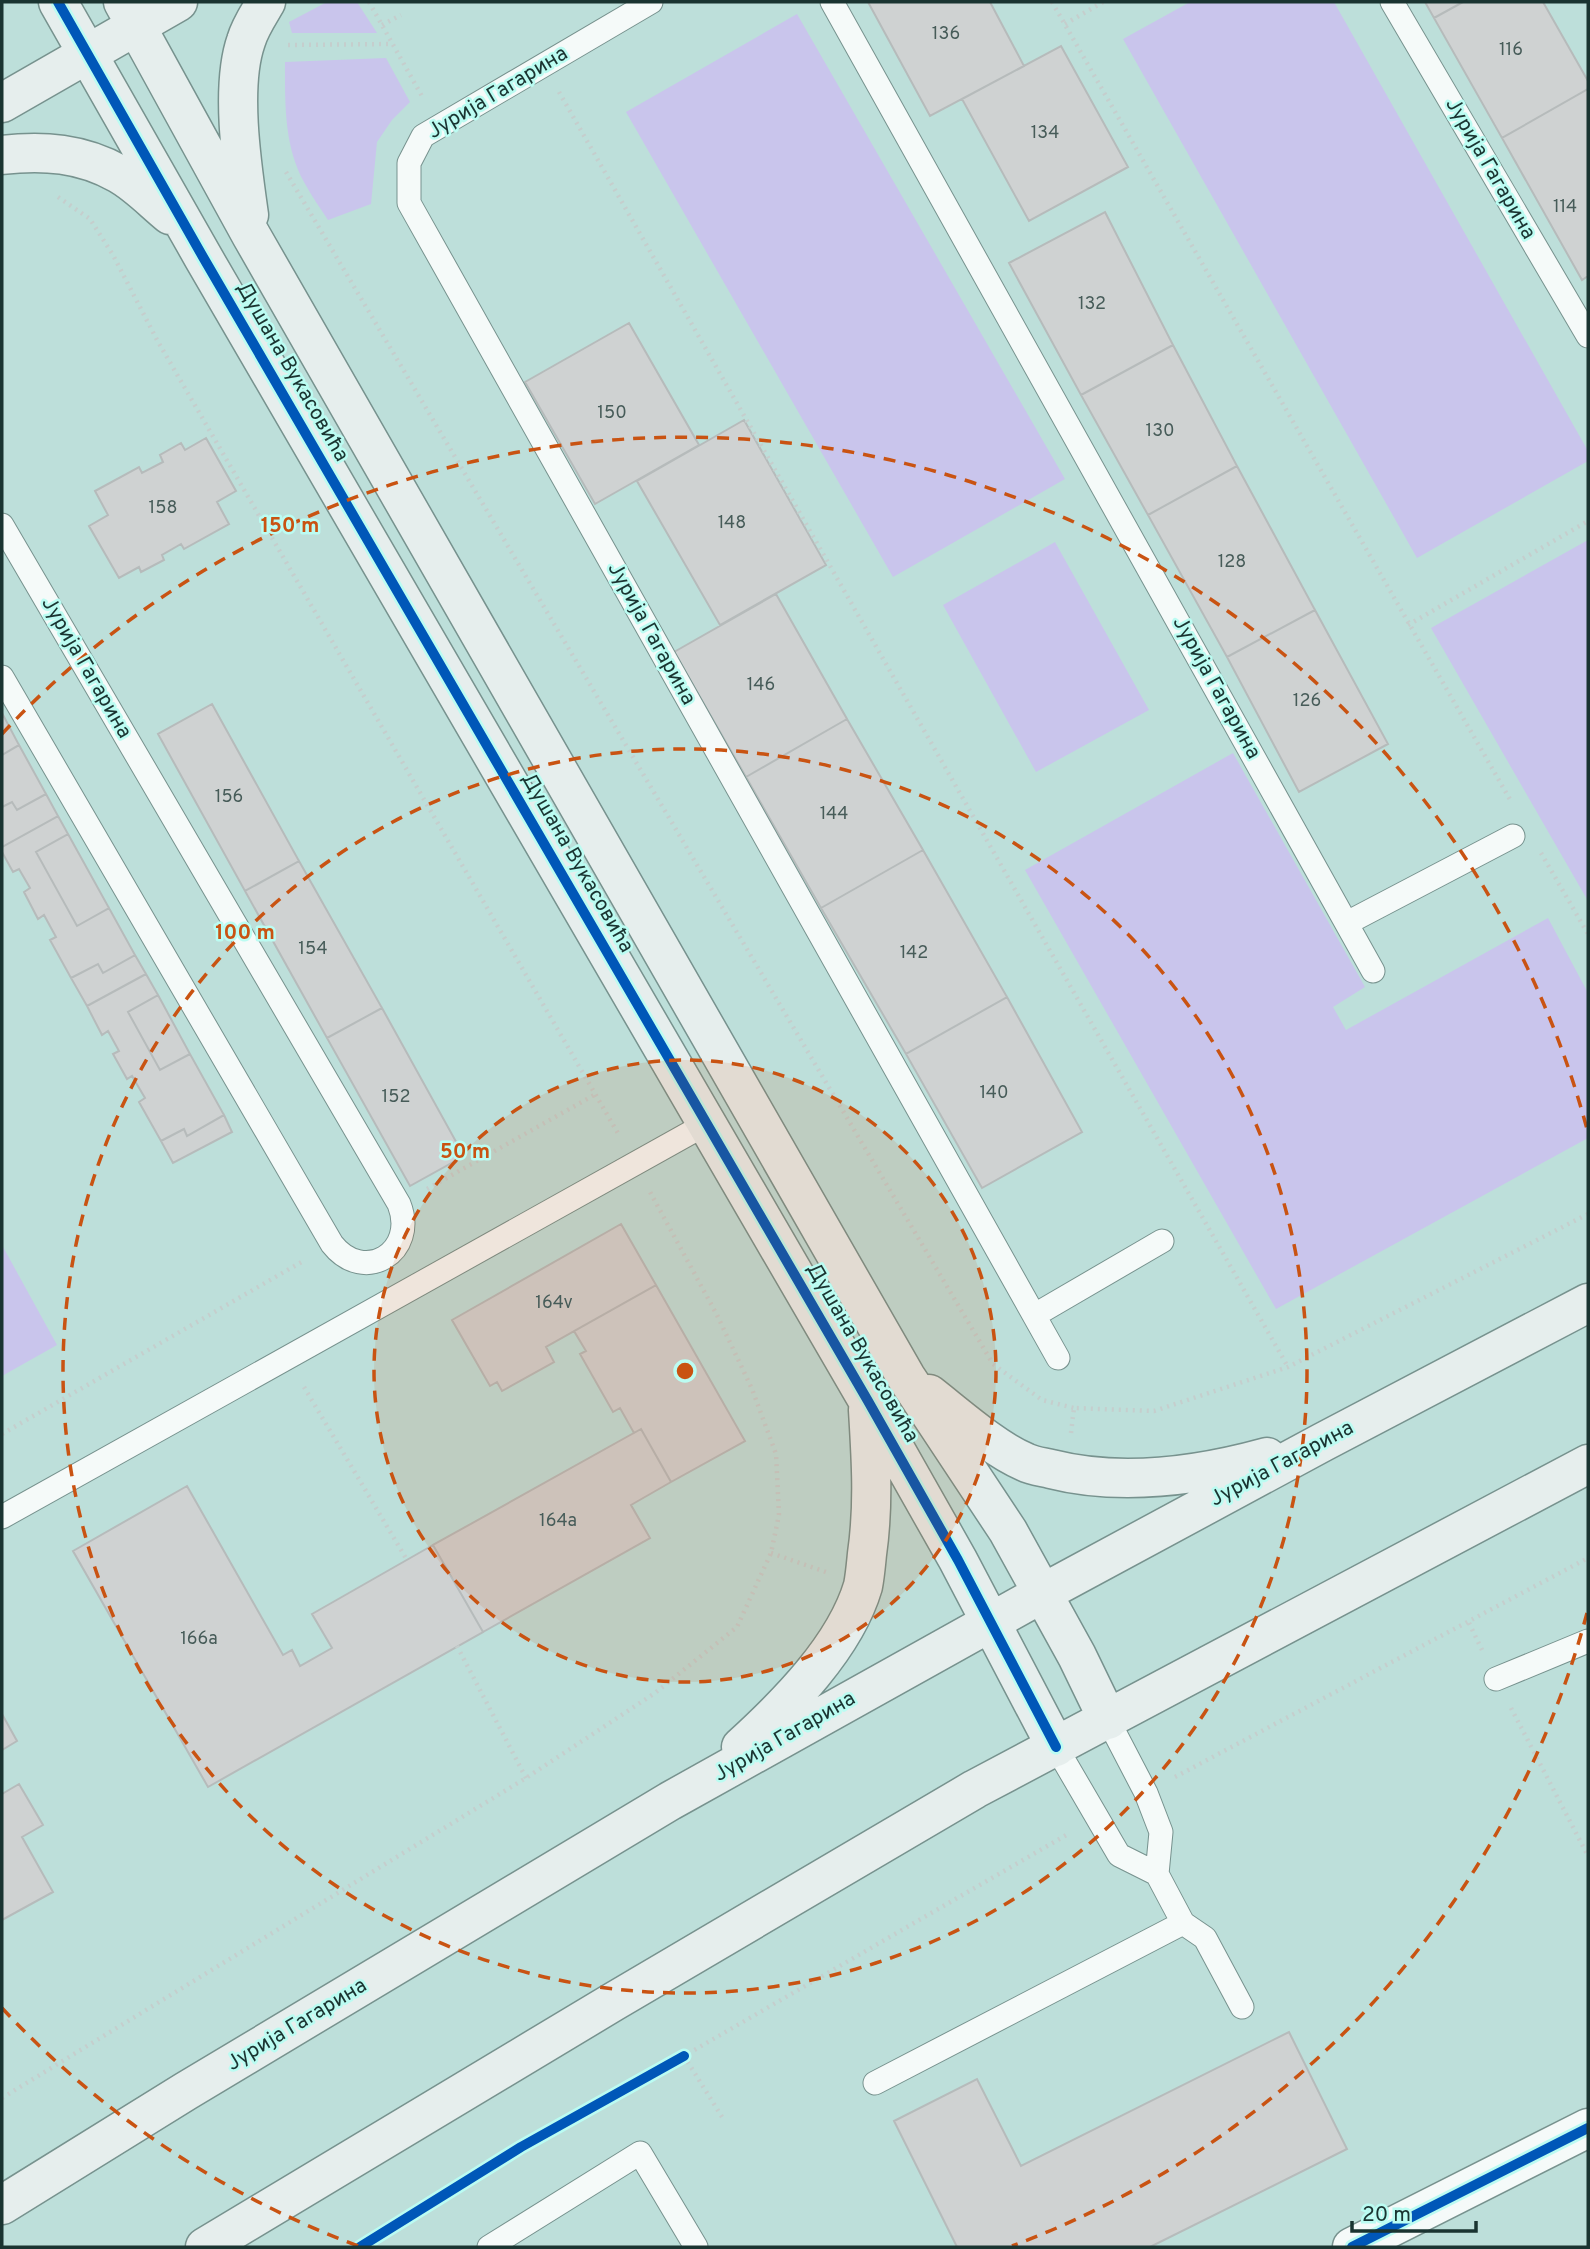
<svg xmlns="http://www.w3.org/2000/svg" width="1590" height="2249" font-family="Overpass,sans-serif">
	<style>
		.green { fill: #c9c5ec }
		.building { fill: #cfd2d2; stroke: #b6bbbb; stroke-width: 2 }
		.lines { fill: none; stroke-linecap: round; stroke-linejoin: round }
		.lane-casing { stroke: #77928e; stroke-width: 25 }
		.street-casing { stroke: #77928e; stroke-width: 41 }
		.secondary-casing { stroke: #77928e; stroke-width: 41 }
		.path { stroke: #c5cecd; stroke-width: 4.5; stroke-dasharray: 2 5; stroke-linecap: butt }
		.lane { stroke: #f5faf9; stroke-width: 23 }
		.street { stroke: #f5faf9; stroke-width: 38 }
		.secondary { stroke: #e6eeed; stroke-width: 38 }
		.cycleway-casing { stroke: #bbfcf2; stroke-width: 15 }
		.cycleway { stroke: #0057b8; stroke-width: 10 }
		.ring { fill: none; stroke: #c95312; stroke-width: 3.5; stroke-dasharray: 12 9 }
		.labels { text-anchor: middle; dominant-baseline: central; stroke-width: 5; stroke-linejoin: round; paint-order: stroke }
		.number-label { font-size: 18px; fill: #475c59 }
		.street-label { font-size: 21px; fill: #1a3431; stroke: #bbfcf2 }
		.centre { fill: #c95312; stroke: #bbfcf2; stroke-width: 3.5 }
		.ring-label { font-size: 21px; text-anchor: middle; font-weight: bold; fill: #c95312; stroke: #bbfcf2; stroke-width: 5; stroke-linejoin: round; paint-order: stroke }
	</style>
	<rect width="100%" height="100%" fill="#bddfda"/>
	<path class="green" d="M327,2H357L377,33H292L289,22Z
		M1190,2H1334L1588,451V461L1417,558L1123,39Z
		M797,14L1065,479L893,577L626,112Z
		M386,58L410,102L392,120L377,142L371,204L328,220C320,208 311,195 304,182C284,145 285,104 285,62Z
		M1588,540V901L1431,628Z
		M1055,542L1149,710L1036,772L943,605Z
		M1233,753L1365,987L1333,1007L1346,1030L1548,918L1588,993V1138L1276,1309L1025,870Z
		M2,1245L57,1345L2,1376Z"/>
	<path class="building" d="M868,2H990L1024,66L930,116Z
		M1425,2H1463L1434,18Z
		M1463,2H1543L1588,81V89L1502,138L1434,18Z
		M1061,46L1128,167L1029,221L962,99Z
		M1588,89V276L1582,280L1502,138Z
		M1105,212L1173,345L1081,395L1009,263Z
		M629,323L699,445L595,504L525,382Z
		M1173,345L1237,466L1148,515L1081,395Z
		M744,420L826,565L720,625L637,481Z
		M206,438L236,491L217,502L229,524L184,549L181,544L162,555L164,560L141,572L139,567L119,578L89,526L108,515L95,491L139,467L142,473L163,462L160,455L181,443L185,450Z
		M1237,466L1315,610L1227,657L1148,515Z
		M776,594L847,719L746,777L674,652Z
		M1315,610L1388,744L1299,792L1227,657Z
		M212,704L299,861L245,891L158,734Z
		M2,713L19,745L2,755Z
		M847,719L923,850L821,908L746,777Z
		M19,745L46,794L17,810L12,802L2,807V755Z
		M46,794L58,816L2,847V807L12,802L17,810Z
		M58,816L68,834L36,852L77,926L109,908L135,955L103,973L98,964L71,978L50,940L56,937L44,915L38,919L24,892L30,888L19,869L13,872L2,852V847Z
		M68,834L109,908L77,926L36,852Z
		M923,850L1007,997L906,1054L821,908Z
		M299,861L382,1008L327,1038L245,891Z
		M135,955L146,974L87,1006L71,978L98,964L103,973Z
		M146,974L158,995L128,1012L160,1070L190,1054L224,1115L187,1136L184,1129L161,1141L139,1102L145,1098L132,1076L127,1079L113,1054L119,1051L108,1031L102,1035L87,1006Z
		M158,995L190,1054L160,1070L128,1012Z
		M1007,997L1082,1132L982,1188L906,1054Z
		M382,1008L464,1156L410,1186L327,1038Z
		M224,1115L232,1132L173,1163L161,1141L184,1129L187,1136Z
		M621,1224L656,1285L546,1347L554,1362L502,1391L497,1382L490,1386L452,1320Z
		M656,1285L745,1441L671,1482L641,1429L634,1433L620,1408L613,1412L580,1354L586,1351L574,1331Z
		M641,1429L671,1482L631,1505L650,1538L483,1632L433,1545Z
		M187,1486L283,1655L292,1650L300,1666L332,1648L312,1614L433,1545L483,1632L208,1787L73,1551Z
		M2,1714L17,1741L2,1750Z
		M19,1784L43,1825L22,1837L53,1892L2,1920V1794Z
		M1289,2032L1347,2149L1150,2247H957L894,2121L977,2079L1021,2166Z"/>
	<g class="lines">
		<defs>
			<path id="lane" d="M651,2L423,136L409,163V203L1058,1358
				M832,2L1373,971
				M1392,2L1588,336
				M2,525L399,1204C418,1252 364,1285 332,1244L2,677
				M1347,923L1513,836
				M1035,1315L1162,1241
				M2,1517L706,1124
				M1496,1679L1588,1641
				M1056,1747L1119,1855L1157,1874L1161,1832L1146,1793L1108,1720
				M1183,1923L1205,1938L1242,2007
				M875,2083L1183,1923L1157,1874
				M489,2247L640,2153L696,2247"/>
			<path id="street" d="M1352,2247L1588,2128"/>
			<path id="secondary" d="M58,2L203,257L868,1401L958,1560L1056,1747
				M123,2L251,235L906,1377L1008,1531L1077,1656L1108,1720
				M2,103L178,2
				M2,155C43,150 82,153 119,174C137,184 154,202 170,215
				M249,215C242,166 230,87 246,41C250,27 259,14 266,2
				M929,1394C956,1415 994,1449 1025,1462C1033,1466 1043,1467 1051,1469C1122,1487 1198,1476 1267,1457
				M741,1747C787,1705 845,1647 863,1586C865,1576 866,1564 867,1554C874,1505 871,1459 868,1410
				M2,2205L186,2091L670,1801L1043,1593L1323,1442L1588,1303
				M205,2247L613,2002L975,1789L1588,1464"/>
		</defs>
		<use href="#lane" class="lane-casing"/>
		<use href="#street" class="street-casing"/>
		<use href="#secondary" class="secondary-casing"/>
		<path class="path" d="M369,2L423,98
			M1052,2L1512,803
			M1065,24L1103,2
			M382,25L401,15
			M288,45L392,44
			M559,92L1288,1367
			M286,172L993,1364L1042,1400L1074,1408
			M58,197L90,219L113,255L157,340L619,1135
			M1408,625L1588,521
			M1541,853L1588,934
			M427,1189L596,1094
			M304,1387L407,1560
			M1071,1433L1074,1408L1154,1411L1288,1367L1588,1214
			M2,1434L305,1260
			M771,1553L826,1572
			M1469,1623L1482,1650
			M457,1646L526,1778
			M1511,1708L1588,1856
			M1175,1777L1588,1558
			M2,2098L526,1778L655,1693L737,1627L771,1553L779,1515L776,1454L752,1389L717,1315L650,1192
			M722,2117L684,2056L1068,1834"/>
		<use href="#lane" class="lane"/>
		<use href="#street" class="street"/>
		<use href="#secondary" class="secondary"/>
		<defs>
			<path id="cycleway" d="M58,2L203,257L868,1401L958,1560L1056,1747
				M360,2247L521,2147L684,2056
				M1352,2247L1588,2128"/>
		</defs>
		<use href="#cycleway" class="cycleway-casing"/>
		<use href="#cycleway" class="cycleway"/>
	</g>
	<circle cx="685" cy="1371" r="311" fill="#c95312" fill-opacity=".12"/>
	<g class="ring">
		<circle cx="685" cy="1371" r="311"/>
		<circle cx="685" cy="1371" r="622"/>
		<path d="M1587 1613A934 934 0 0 1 1012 2246M358 2246A934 934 0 0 1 2 2008M2 734A934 934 0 0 1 1587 1129"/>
	</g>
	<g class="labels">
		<g class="number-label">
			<text x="946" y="34">136</text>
			<text x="1511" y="50">116</text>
			<text x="1045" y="133">134</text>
			<text x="1565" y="207">114</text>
			<text x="1092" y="304">132</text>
			<text x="612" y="413">150</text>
			<text x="1160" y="431">130</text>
			<text x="163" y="508">158</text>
			<text x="732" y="523">148</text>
			<text x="1232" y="562">128</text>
			<text x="761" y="685">146</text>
			<text x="1307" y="701">126</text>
			<text x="229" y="797">156</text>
			<text x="834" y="814">144</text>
			<text x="313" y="949">154</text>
			<text x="914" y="953">142</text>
			<text x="994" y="1093">140</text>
			<text x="396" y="1097">152</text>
			<text x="554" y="1303">164v</text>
			<text x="558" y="1521">164a</text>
			<text x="199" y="1639">166a</text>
		</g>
		<g class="street-label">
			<text transform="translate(498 93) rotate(-31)">Јурија Гагарина</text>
			<text transform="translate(1490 169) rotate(60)">Јурија Гагарина</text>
			<text transform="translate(292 372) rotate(60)">Душана Вукасовића</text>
			<text transform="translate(651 634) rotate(61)">Јурија Гагарина</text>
			<text transform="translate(86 668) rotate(60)">Јурија Гагарина</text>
			<text transform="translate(1216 688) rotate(61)">Јурија Гагарина</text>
			<text transform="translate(577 863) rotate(60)">Душана Вукасовића</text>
			<text transform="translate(862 1353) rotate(60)">Душана Вукасовића</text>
			<text transform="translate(1282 1464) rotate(-28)">Јурија Гагарина</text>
			<text transform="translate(785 1737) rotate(-30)">Јурија Гагарина</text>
			<text transform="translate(297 2025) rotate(-31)">Јурија Гагарина</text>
		</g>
	</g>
	<circle cx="685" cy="1371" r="10" class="centre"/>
	<g class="ring-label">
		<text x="290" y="532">150 m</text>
		<text x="245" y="939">100 m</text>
		<text x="465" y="1158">50 m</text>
	</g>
	<rect width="1590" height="2249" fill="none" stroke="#1a3431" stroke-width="7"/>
	<path d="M1352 2221v10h124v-10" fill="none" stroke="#1a3431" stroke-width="3.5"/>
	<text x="1362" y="2221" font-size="21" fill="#1a3431" stroke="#bbfcf2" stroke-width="5" paint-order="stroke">20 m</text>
</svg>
